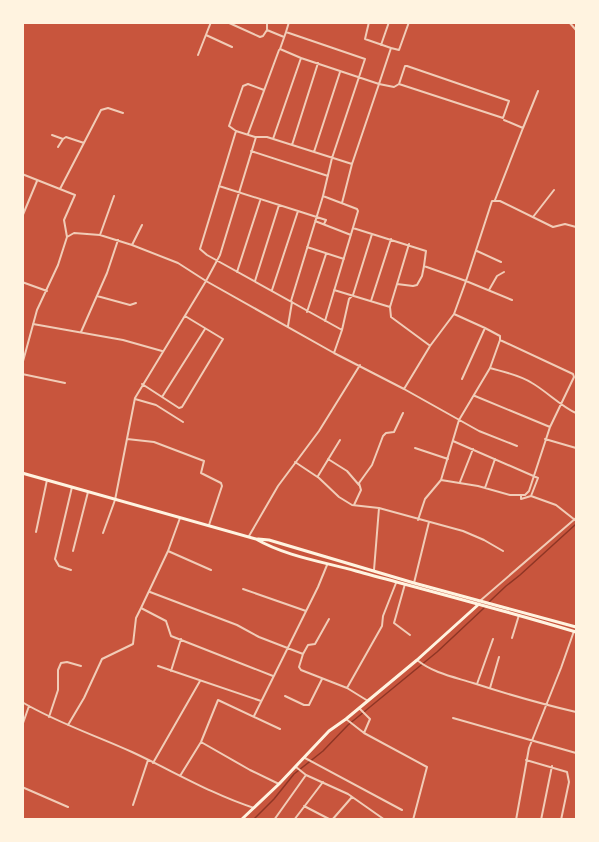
<svg xmlns="http://www.w3.org/2000/svg" width="599" height="842" font-family="Karla,sans-serif">
	<style>
		.lines { fill: none; stroke-linecap: round; stroke-linejoin: round }
		.stream { stroke: #8f3625; stroke-width: 1.5 }
		.minor { stroke: #f1ccb7; stroke-width: 2 }
		.tertiary { stroke: #f1ccb7; stroke-width: 2 }
		.secondary { stroke: #fff3e0; stroke-width: 3 }
		.primary { stroke: #fff3e0; stroke-width: 3 }
	</style>
	<rect width="100%" height="100%" fill="#c8553d"/>
	<g class="lines">
		<path class="stream" d="M489,602L506,586L520,575L576,524
			M253,820L274,799L294,774L323,751L348,725L437,652L484,608"/>
		<path class="minor" d="M227,22L260,37L263,36L267,30
			M267,22V30L284,37
			M569,22L576,30
			M286,32L289,22
			M206,35L232,47
			M381,45L389,22
			M391,48L399,50L409,22
			M198,55L211,22
			M301,58L280,49L286,32L365,59L332,158L323,196
			M504,120L523,128L538,91
			M236,131L200,249L207,255L342,330L334,353
			M248,134L279,50
			M52,135L63,139
			M255,137L236,131L229,126L243,86L248,84L264,90
			M273,139L301,58L379,84L391,48L365,39L369,22
			M292,145L318,63
			M58,147L63,139L66,137L84,143
			M251,151L328,176
			M314,152L340,72
			M22,174L75,195L64,220L67,237L58,265L37,310L22,365
			M219,186L298,211L272,290
			M60,189L101,110L108,108L123,113
			M495,200L523,128
			M342,203L352,164
			M298,211L326,220L324,224
			M22,217L37,181
			M533,217L554,190
			M315,221L351,235
			M353,228L426,251L424,266
			M100,235L114,196
			M67,237L74,233L100,235L132,245L178,263L206,281L334,353L404,389L430,346L454,314L466,281L512,300
			M132,245L142,225
			M307,247L344,259
			M477,251L501,262
			M237,272L260,201
			M255,281L279,205
			M22,282L47,291
			M397,284L409,244
			M334,290L390,307
			M489,290L497,276L504,272
			M97,296L130,305L136,303
			M291,301L323,196L357,209L358,211L325,321
			M371,301L391,239
			M307,312L326,254
			M454,314L485,328L462,379
			M33,324L123,340L162,351
			M288,326L292,302
			M485,328L500,336V340
			M342,330L349,299L353,295L372,234
			M81,332L107,273L118,240
			M429,345L391,317L390,307L397,284L413,286L417,285L422,276L424,266L466,281L492,201H500L553,227L565,224L576,227
			M490,368C504,372 520,375 532,383C546,391 562,407 576,413
			M22,374L65,383
			M142,384L179,408L182,407L223,339L185,316
			M404,389L479,431L517,446
			M475,396L550,427
			M162,397L205,329
			M135,399L156,405L183,422
			M127,439L154,442L204,461L201,473L221,483L222,486L209,525
			M545,439L576,448
			M453,441L538,478L531,496L521,499V496
			M415,448L448,459
			M328,459L347,471L359,485
			M295,462L319,478L339,497L352,505L379,508L463,531L484,540L503,551
			M318,476L340,440
			M460,482L473,449
			M485,488L495,459
			M531,496L556,505L575,520
			M354,505L361,490L359,483L372,465L383,436L386,433L394,432L403,413
			M180,518L168,551L141,608L166,621L171,636L273,676
			M418,520L425,499L441,480L459,420L490,368L500,340L573,374L574,377L550,427L529,491L525,495H510L478,486L441,480
			M36,532L47,480
			M103,533L115,500L135,398L206,281L220,255L256,137H267L352,164L379,84L394,87L399,84L503,118L509,101L407,66H405L399,84
			M249,536L278,486L319,431L360,365
			M73,551L88,492
			M168,551L211,570
			M71,570L59,566L55,559L72,487
			M374,570L379,508
			M414,583L429,522
			M405,584L394,623L410,635
			M243,589L306,611
			M150,592L237,625L259,637L303,654L299,667L301,670L347,688L368,701
			M512,638L519,615
			M303,654L308,645L315,644L329,619
			M417,660C433,673 454,677 473,683C507,694 542,704 576,712
			M158,666L261,701
			M171,671L181,639
			M477,684L493,639
			M347,688L382,626L383,616L396,583
			M490,688L499,657
			M285,696L304,705H309L322,679
			M22,702C57,723 95,735 132,752C173,771 211,794 254,808
			M359,708L370,719L364,733L427,767L413,820
			M254,716L318,587L327,565
			M49,717L58,690V670L61,663L67,662L81,666
			M453,718L576,753
			M346,719L364,733
			M68,725L84,698L102,659L133,644L136,618L141,608
			M22,726L29,706
			M201,742L250,770L279,784
			M305,758L402,810
			M526,760L567,772L569,782L561,820
			M153,763L200,681
			M296,767L306,775L348,794L385,820
			M180,776L201,742L218,700L280,729
			M22,787L68,807
			M133,805L148,760
			M304,806L331,820
			M22,819L23,820
			M274,820L306,775
			M294,820L323,782
			M332,820L352,797
			M516,820L529,748L561,668L574,631
			M541,820L552,766"/>
		<path class="tertiary" d="M481,600L576,518"/>
		<path class="secondary" d="M241,820L279,784L329,731L346,719L417,660L479,604"/>
		<path class="primary" d="M22,473L256,539C285,556 324,562 356,571C430,591 503,610 576,632
			M258,539L269,540L414,583L576,627"/>
	</g>
	<rect width="599" height="842" fill="none" stroke="#fff3e0" stroke-width="48"/>
</svg>
